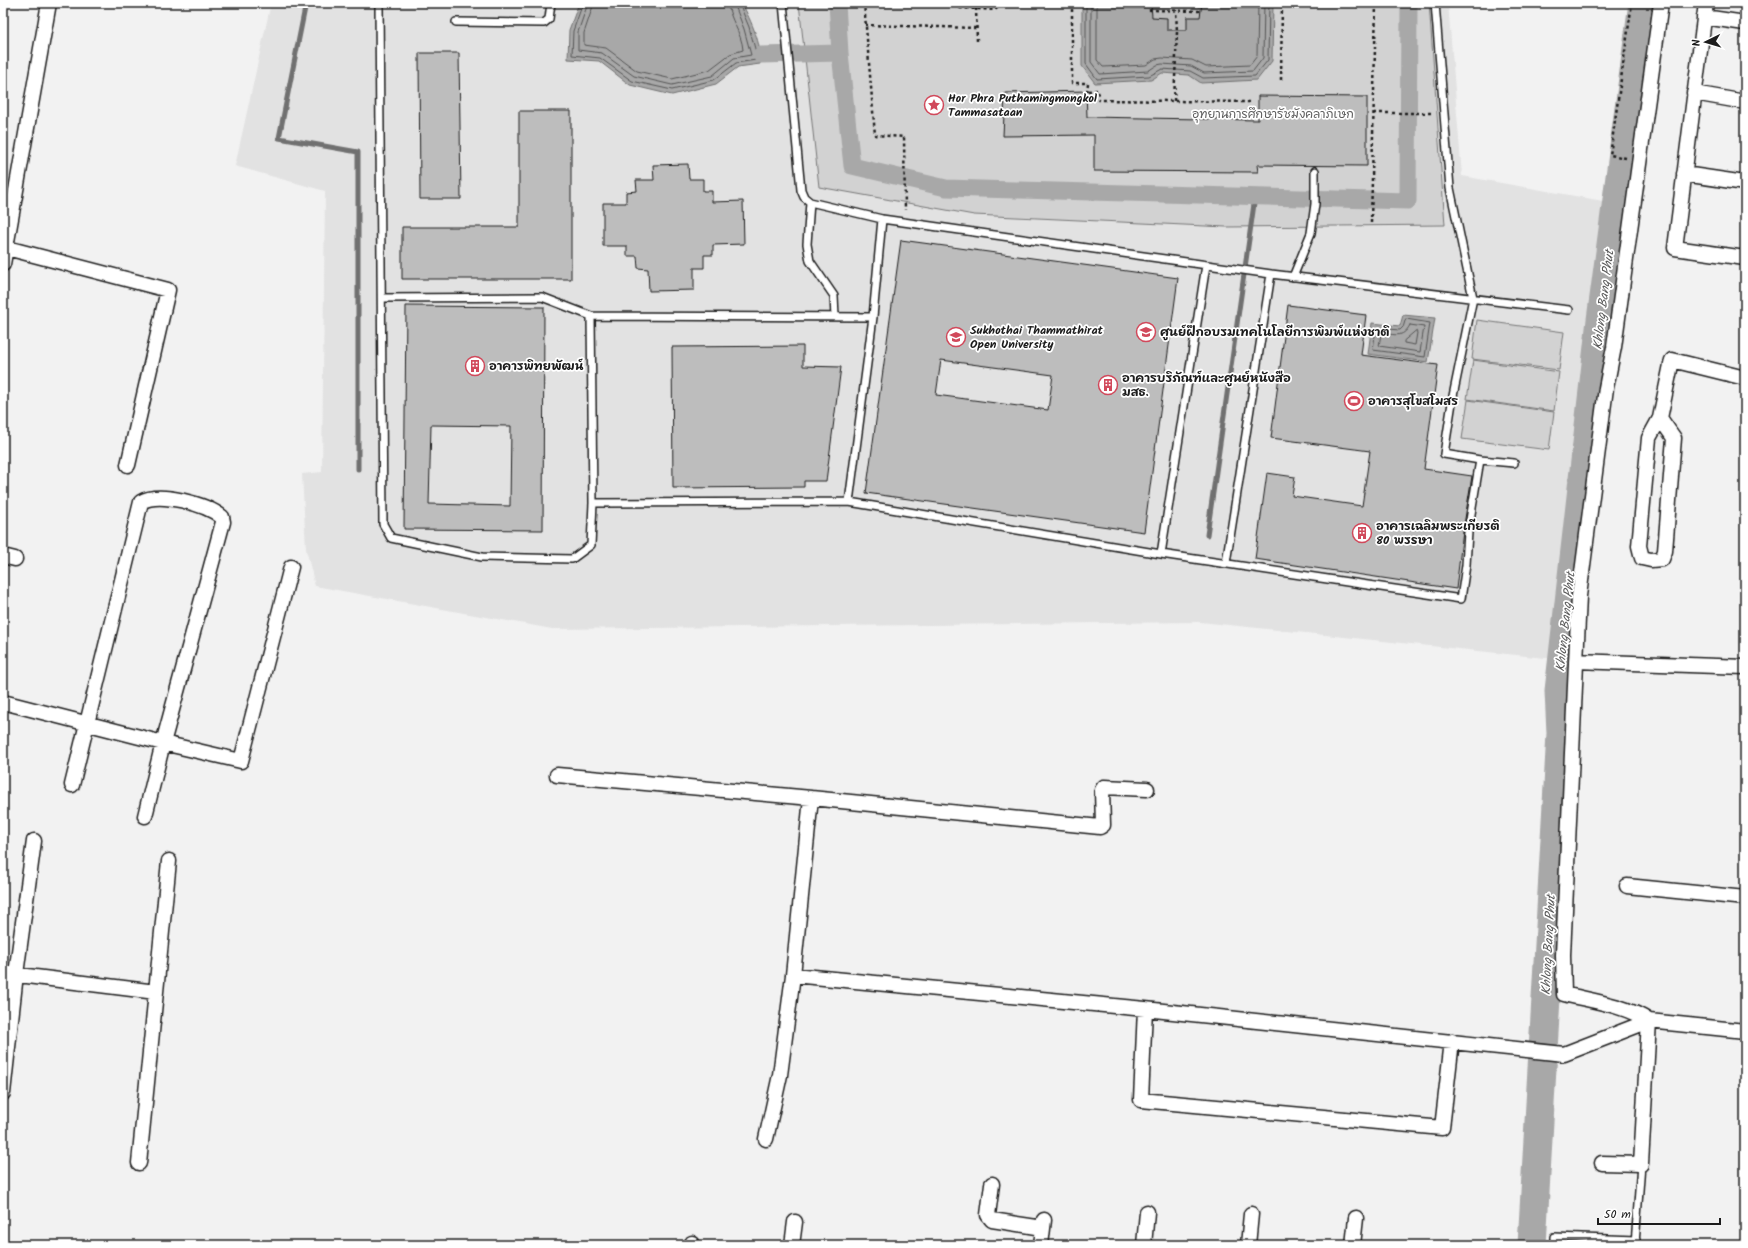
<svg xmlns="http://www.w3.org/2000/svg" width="1748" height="1248" font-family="Kalam,'Playpen Sans Thai',sans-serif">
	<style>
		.built { fill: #e2e2e2 }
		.green { fill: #d2d2d2; stroke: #777 }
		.water { fill: #a8a8a8; stroke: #707070 }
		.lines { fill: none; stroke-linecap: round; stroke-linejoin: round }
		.shore { stroke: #545454; stroke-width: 1 }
		.stream { stroke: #707070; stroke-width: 5 }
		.canal { stroke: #a8a8a8; stroke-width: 17 }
		.river { stroke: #a8a8a8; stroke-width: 29 }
		.building { fill: #bdbdbd; stroke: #1c1c1c; fill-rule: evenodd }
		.service-casing { stroke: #1c1c1c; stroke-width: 10 }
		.minor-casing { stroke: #1c1c1c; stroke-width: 17 }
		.path { stroke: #1c1c1c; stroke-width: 2.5; stroke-dasharray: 3 3; stroke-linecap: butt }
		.service { stroke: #fff; stroke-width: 7 }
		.minor { stroke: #fff; stroke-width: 14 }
		.labels { text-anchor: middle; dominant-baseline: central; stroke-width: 3.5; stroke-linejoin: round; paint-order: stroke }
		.poi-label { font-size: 12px; font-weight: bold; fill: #1c1c1c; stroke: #fff; text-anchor: start }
		.park-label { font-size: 12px; fill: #5c5c5c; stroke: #fff }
		.water-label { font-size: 13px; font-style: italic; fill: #5b5b5b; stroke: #fff }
	</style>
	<rect width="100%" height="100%" fill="#f2f2f2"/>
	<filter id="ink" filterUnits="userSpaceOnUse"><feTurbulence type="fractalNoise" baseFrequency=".025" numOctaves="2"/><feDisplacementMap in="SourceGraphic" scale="8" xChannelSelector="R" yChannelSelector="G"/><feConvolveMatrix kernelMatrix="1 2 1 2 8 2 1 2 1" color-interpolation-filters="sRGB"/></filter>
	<g filter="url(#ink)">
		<path class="built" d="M271,3H1448L1462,176L1603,201L1555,659L1200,622L552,629L315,586L306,549L302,474L322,472L325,191L235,166Z"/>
		<path class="green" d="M799,3H1429L1445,225L1226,227L974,215L819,187Z
			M1477,320L1564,332L1559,370L1472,359Z
			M1473,360L1559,372L1554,411L1467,399Z
			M1468,400L1554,412L1549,450L1462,439Z"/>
		<path class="water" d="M579,3H742C751,22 762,43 760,64L738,67L716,84L672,95L630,85L599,61L568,59L569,30Z
			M1082,3H1273L1272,61L1257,80L1201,83L1189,75L1162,73L1151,80L1095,83L1082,66Z
			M1403,315L1435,318L1428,362L1368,354L1372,323L1400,326Z"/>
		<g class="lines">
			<path class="shore" d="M583,3L573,31L572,55L600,58L632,81L672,90L714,80L736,63L756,60L757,56L749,27L739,3
				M588,3L578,32V50L602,53L634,76L672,85L712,76L734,58L751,55L744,29L734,3
				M594,3L584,33V45L606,48L637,71L672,79L709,70L730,54L743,50C742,33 729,19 728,3
				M1086,3V64L1097,79L1149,76L1162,69L1190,71L1203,78L1255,76L1268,60L1269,3
				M1091,3V62L1100,74L1148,71L1157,65L1162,64L1191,66L1204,73L1253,71L1263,58L1264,3
				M1097,3V60L1103,67L1146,65L1155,59L1162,58L1192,60L1206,67L1250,65L1257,56L1258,3
				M1406,319L1430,323L1425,357L1373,350L1376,328L1400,330L1403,327Z
				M1410,325L1424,327L1420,352L1379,346L1381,334C1395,333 1402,340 1410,325Z
				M1416,331L1417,333L1415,345L1404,343V341Z"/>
			<path class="stream" d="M306,3L279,138L358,152V469
				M1207,535L1255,197"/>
			<path class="canal" d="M837,3L840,53L852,166L946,188L1408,201L1409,3
				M761,55L840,53"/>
			<path class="river" d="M1532,1245L1561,733L1559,691L1601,320L1643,3"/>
		</g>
		<path class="building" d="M1151,3H1202L1200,17H1187V30H1167V18L1152,17Z
			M419,53H459L461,199H420Z
			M1086,91L1087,117L1258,120V96L1367,97V166L1257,165L1258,172L1094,171V135L1003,136L1005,93Z
			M519,111H571V279H402V227H519Z
			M688,164L689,179H703V191H712V202L743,201L744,244L713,245V255H704V268H694V290L649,291L648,269L638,268L637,256H627V246H603V203H626V192L637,191L636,180H654L653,165Z
			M901,240L1178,278L1144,532L866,493ZM941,360L1053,375L1048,410L936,395Z
			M1288,305L1366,315L1361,355L1438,365L1424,469L1472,476L1463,531L1456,589L1255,559L1267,473L1295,477L1292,496L1362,506L1370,451L1271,438Z
			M406,306L544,307L543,530L404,529ZM431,425L511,426L510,506L429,504Z
			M803,346V366L841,367L826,481H804V487L673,488L672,347Z"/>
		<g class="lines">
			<defs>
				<path id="service" d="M379,3L383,524L391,538L482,557L572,559L591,545L593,503L591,316
					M783,3L801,190L804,197L810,202L882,219L1271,274L1569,310
					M1435,3L1450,188L1473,298L1453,396L1444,454L1480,460L1514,463
					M456,22L544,23L549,19L551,3
					M810,202L807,244L810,261L834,296L835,317
					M1293,277L1311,233L1315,204V171
					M382,298L542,297L591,316L873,317
					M849,502L873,317L882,219
					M593,503L849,502L1161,554L1461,599L1466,565L1468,532L1480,460
					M1161,554L1206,265
					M1226,563L1271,274
					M1635,1244L1641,1164
					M1554,1245V1237L1636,1240"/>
				<path id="minor" d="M1706,3L1675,248L1745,258
					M1704,17L1745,23
					M1694,93L1745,102
					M1684,174L1745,183
					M3,247L168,290L128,465
					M3,264L49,3
					M1660,418L1674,438L1665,551L1662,559L1651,560L1642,558L1639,546L1649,438Z
					M1660,418L1672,360L1745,378
					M3,556L15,559
					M1576,661L1745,667
					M3,702L163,743L241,761L291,567
					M557,775L811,798L1100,827L1103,825L1102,790L1104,787L1147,789
					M72,785L141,502C159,491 206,504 222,517L223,522L163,743L145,816
					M1627,886L1745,898
					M3,973L156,992
					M793,975L1145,1009L1564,1054L1649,1021
					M1145,1009L1141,1100L1442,1128L1452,1041
					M1649,1021C1625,1005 1592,1001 1564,994L1563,955L1579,596L1606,388L1614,347L1661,3
					M3,1093L16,974L34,841
					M766,1139L780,1075L793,975L811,798
					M139,1163L169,861
					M1602,1163L1641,1164L1649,1021L1745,1031
					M992,1184L988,1215L992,1220L1043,1228
					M691,1245L692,1243
					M792,1245L795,1222
					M1041,1245L1044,1220
					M1144,1245L1147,1212
					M1248,1245L1251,1214
					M1353,1245L1356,1218"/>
			</defs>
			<use href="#service" class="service-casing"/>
			<use href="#minor" class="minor-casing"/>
			<path class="path" d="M864,3L875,135L904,137L905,210
				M956,3L960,8L995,10L1003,3
				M1072,3V83H1088L1087,91
				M1150,3V10L1199,11V3
				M976,8L977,41
				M865,25L976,28
				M1281,80L1282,3
				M1088,91L1098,90L1099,100L1249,102
				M1174,101L1177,32L1176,10
				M1374,113H1433
				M1626,158L1610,155L1632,3
				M1371,223L1376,3"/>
			<use href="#service" class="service"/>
			<use href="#minor" class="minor"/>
		</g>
	</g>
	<defs>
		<symbol id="sight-ring" viewBox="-11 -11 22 22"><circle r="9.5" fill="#fff" stroke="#d1495b" stroke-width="1.5"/><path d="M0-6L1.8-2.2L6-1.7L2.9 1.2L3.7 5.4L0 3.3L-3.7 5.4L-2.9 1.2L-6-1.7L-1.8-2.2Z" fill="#d1495b"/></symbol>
		<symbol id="university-ring" viewBox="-11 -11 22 22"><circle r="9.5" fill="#fff" stroke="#d1495b" stroke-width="1.5"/><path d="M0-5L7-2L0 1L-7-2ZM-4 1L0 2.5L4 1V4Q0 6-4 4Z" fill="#d1495b"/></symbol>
		<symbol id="building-ring" viewBox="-11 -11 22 22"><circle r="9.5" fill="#fff" stroke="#d1495b" stroke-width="1.5"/><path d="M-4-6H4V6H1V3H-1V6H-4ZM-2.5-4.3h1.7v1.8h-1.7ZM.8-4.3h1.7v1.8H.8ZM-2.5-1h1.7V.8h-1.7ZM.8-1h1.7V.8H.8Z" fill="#d1495b"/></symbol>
		<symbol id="stadium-ring" viewBox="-11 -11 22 22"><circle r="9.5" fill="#fff" stroke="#d1495b" stroke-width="1.5"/><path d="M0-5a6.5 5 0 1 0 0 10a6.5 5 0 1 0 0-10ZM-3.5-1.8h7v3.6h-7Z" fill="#d1495b"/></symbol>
	</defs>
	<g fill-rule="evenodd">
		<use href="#sight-ring" x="923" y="94" width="22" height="22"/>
		<use href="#university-ring" x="1135" y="321" width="22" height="22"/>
		<use href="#university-ring" x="945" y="326" width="22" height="22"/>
		<use href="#building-ring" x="464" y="355" width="22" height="22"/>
		<use href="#building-ring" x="1097" y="374" width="22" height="22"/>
		<use href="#stadium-ring" x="1343" y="390" width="22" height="22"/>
		<use href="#building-ring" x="1351" y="522" width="22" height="22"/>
	</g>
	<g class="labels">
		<g class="poi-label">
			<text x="948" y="98">Hor Phra Puthamingmongkol<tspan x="948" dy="14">Tammasataan</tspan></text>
			<text x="970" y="330">Sukhothai Thammathirat<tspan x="970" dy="14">Open University</tspan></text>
			<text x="1160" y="332">ศูนย์ฝึกอบรมเทคโนโลยีการพิมพ์แห่งชาติ</text>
			<text x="489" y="366">อาคารพิทยพัฒน์</text>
			<text x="1122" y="378">อาคารบริภัณฑ์และศูนย์หนังสือ<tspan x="1122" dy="14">มสธ.</tspan></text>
			<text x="1368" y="401">อาคารสุโขสโมสร</text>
			<text x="1376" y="526">อาคารเฉลิมพระเกียรติ<tspan x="1376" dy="14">80 พรรษา</tspan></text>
		</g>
		<g class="park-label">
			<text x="1273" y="114">อุทยานการศึกษารัชมังคลาภิเษก</text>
		</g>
		<g class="water-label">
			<text transform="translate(1604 300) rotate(-83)">Khlong Bang Phut</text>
			<text transform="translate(1566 622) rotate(-84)">Khlong Bang Phut</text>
			<text transform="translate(1549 945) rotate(-87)">Khlong Bang Phut</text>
		</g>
	</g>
	<rect width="1748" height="1248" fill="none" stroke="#fff" stroke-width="16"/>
	<rect x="8" y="8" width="1732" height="1232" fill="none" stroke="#1c1c1c" stroke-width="1.5" filter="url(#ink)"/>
	<g transform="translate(1706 42) rotate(265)" stroke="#ffffff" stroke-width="3" paint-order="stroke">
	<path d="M0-3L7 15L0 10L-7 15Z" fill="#1c1c1c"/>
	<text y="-6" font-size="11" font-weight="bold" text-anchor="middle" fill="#1c1c1c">N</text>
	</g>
	<path d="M1598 1218v6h122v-6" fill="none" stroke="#1c1c1c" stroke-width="2"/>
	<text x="1604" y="1218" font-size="12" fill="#1c1c1c" stroke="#ffffff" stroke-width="3" paint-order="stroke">50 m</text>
</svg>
